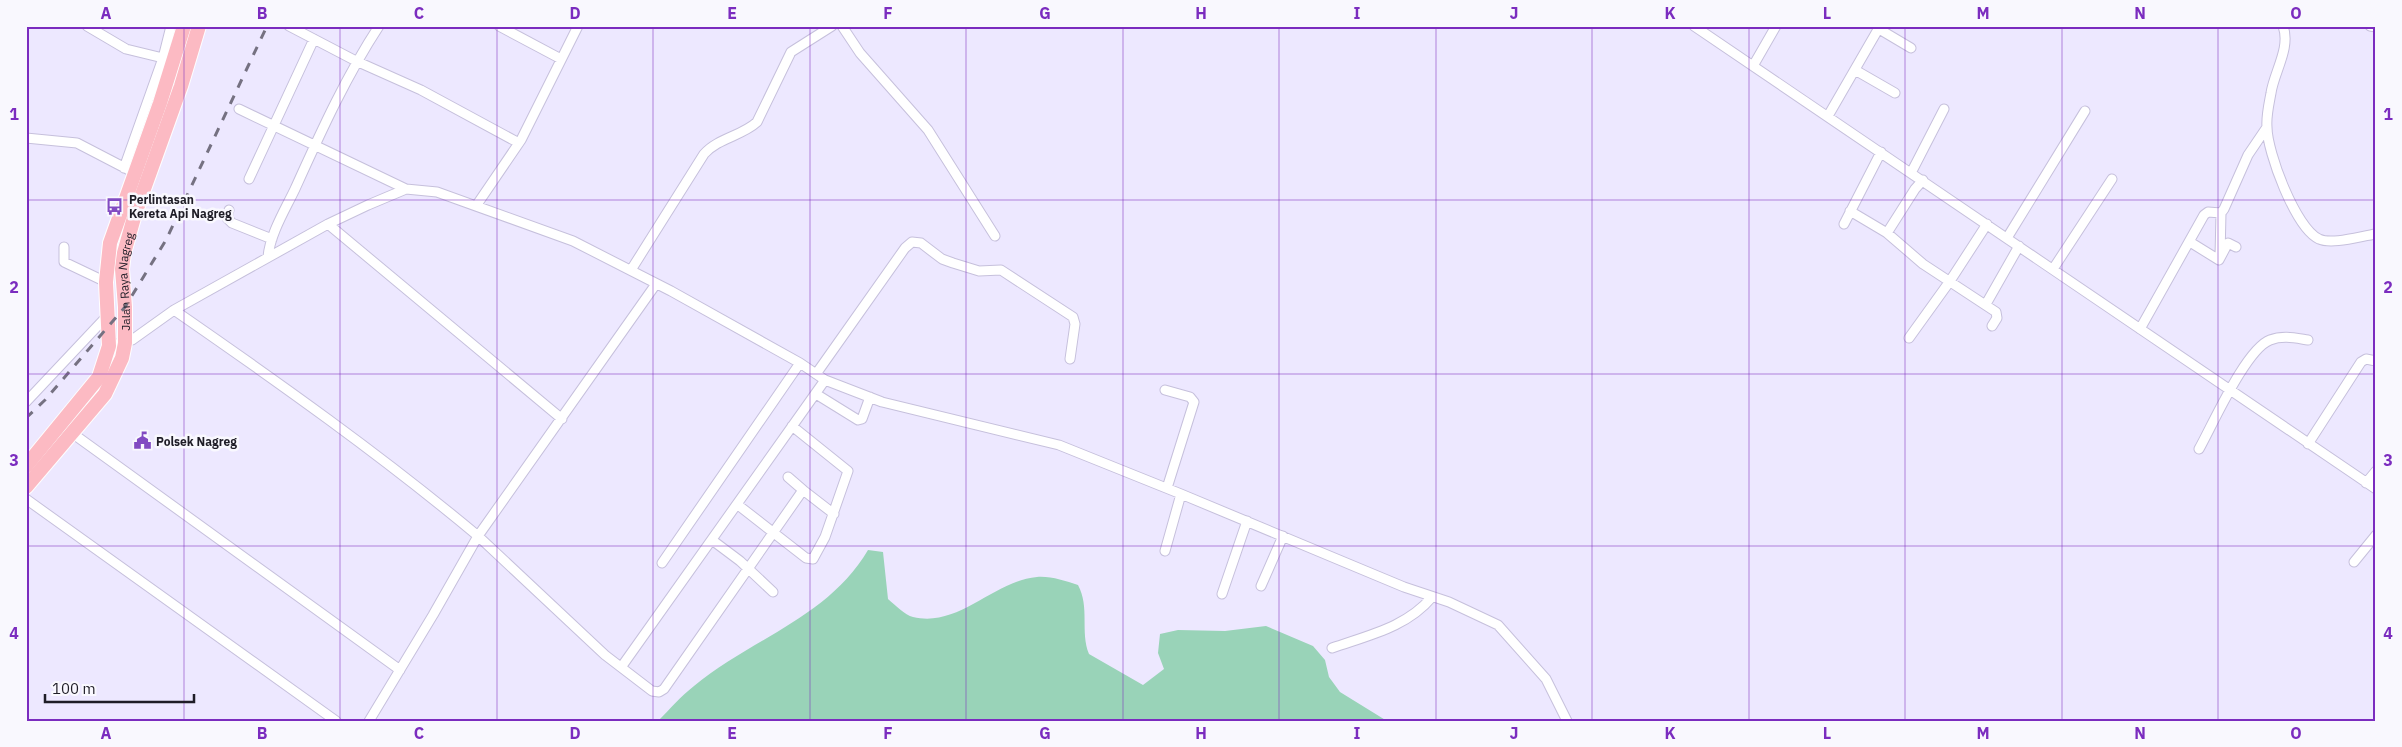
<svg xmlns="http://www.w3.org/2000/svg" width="2402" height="747" font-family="'IBM Plex Sans',sans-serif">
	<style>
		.green { fill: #99d3b8 }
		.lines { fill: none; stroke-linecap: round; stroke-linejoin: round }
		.minor-casing { stroke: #c6c0dc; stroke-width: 11 }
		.trunk-casing { stroke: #fff; stroke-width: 16 }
		.minor { stroke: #fff; stroke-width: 9 }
		.trunk { stroke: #fcbac3; stroke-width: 14 }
		.rail { stroke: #757181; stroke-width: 3; stroke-dasharray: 9 9; stroke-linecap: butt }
		.grid { fill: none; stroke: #7b2cbf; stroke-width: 1; stroke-opacity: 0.55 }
		.labels { text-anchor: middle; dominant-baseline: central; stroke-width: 5; stroke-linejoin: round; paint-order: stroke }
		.poi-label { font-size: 12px; font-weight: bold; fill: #1f1d27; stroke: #f9f8fe; text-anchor: start }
		.street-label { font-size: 12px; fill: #1f1d27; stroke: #f9f8fe }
		.neatline { fill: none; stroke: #7b2cbf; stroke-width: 2 }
		.grid-label { font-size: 16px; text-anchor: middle; font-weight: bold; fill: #7b2cbf }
	</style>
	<rect width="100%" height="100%" fill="#ede8ff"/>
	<path class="green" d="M868,550L883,552L888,599C895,605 905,615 913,617C959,628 993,581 1037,577C1051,576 1065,581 1078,585C1090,607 1080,632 1089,654L1143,685L1164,669L1158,653L1160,634L1178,630L1225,631L1266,626L1313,646L1325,660L1329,677L1340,692L1387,721H658C670,709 681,696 694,686C751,639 829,617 868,550Z"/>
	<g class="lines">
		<defs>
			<path id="minor" d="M87,26L126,49L163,58
				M289,26L356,61L421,90L519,143
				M499,26L561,59
				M842,26L860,53L928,130L995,236
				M1694,26L2376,489
				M2283,26C2291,48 2274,72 2271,93C2269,104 2266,116 2267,127C2267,152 2296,229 2319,239C2332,245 2361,236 2376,234
				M2370,26L2376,27
				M1879,29L1911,48
				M1753,66L1776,26
				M1855,70L1895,93
				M239,109L406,189
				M1828,116L1880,26
				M26,138L77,143L129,170
				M124,168L163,58L171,26
				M1911,173L1944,109
				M249,179L314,39
				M476,206L521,140L578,26
				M229,210L227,218L232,223L272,239
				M1850,211L1887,233L1923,264L1996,312L1997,318L1992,326
				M328,224L562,419
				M1844,224L1881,152
				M1887,233L1915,189L1923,180
				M2007,238L2085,111
				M2190,242L2219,260L2228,243L2236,247
				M64,247V262L106,282
				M268,257C270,234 285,210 295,189C320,134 345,78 379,26
				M2220,257L2221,213
				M2053,269L2112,179
				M631,270L704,154C718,138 742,136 757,122L791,52L832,26
				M656,284L478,536L605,655L652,691L659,692L664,689L803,490L834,514
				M1986,304L2019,246
				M174,310C278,382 381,455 478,536L433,615L369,721
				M2140,329L2204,215L2208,212L2221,213L2224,209L2248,155L2267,127
				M1909,338L1950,281L1987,224
				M109,346L132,340L174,310L328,224L368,205L406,189L437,192L573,241L671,291L800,363L825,380L882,402L1059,445L1181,494L1404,587L1449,602L1498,625L1546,679L1567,721
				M816,374L905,248L912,242L921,243L942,259L953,263L979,271L1001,270L1073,317L1075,324L1070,359
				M1165,390L1190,397L1194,402L1167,488
				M816,394L858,420L862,419L870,397
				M26,402L108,315
				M72,433L400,670
				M2308,444L2361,362L2366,359L2376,361
				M2199,449C2213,424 2246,349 2270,340C2283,335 2295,338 2308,340
				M788,477L803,490
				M2366,483L2376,471
				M26,499L336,721
				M738,505L806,558L813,559L825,537L848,471L792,426
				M712,540L740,561L773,592
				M1165,551L1181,494
				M2354,562L2376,535
				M662,563L800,363
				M1261,586L1283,536
				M1222,594L1247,521
				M1332,648C1369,635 1407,627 1432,597
				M622,666L825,380"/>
			<g id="trunk">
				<path d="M26,466L99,377L109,346L106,282L110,243L160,103L184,26"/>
				<path id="s1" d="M26,487L105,394L122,358L125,343V307L122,269L124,253L135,214L181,86L199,26"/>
			</g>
		</defs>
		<use href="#minor" class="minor-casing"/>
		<use href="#trunk" class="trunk-casing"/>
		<use href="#minor" class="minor"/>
		<use href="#trunk" class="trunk"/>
		<path class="rail" d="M26,418L45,400L125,307L166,240L267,26"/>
	</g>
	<path class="grid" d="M184,26V721M340,26V721M497,26V721M653,26V721M810,26V721M966,26V721M1123,26V721M1279,26V721M1436,26V721M1592,26V721M1749,26V721M1905,26V721M2062,26V721M2218,26V721M26,200H2376M26,374H2376M26,546H2376"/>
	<defs>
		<symbol id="bus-bare" viewBox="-9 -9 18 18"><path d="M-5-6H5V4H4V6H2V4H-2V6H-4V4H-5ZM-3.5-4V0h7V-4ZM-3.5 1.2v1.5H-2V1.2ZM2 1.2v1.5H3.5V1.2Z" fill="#824bc2" stroke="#f9f8fe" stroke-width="2.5" paint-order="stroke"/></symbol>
		<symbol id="civic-bare" viewBox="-9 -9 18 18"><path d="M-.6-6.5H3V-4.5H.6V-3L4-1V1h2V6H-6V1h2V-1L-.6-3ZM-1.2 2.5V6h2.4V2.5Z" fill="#824bc2" stroke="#f9f8fe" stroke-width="2.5" paint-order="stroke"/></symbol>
	</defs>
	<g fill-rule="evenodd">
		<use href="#bus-bare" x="102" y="194" width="25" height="25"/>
		<use href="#civic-bare" x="130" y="428" width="25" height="25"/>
	</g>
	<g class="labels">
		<g class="poi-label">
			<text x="129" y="199">Perlintasan<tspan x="129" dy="14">Kereta Api Nagreg</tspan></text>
			<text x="156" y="441">Polsek Nagreg</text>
		</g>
		<g class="street-label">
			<text stroke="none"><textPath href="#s1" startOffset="239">Jalan Raya Nagreg</textPath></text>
		</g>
	</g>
	<rect width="2402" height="747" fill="none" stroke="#f9f8fe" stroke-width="55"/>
	<path d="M45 694v8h149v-8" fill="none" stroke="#1f1d27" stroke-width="2.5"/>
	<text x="52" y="694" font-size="15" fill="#1f1d27" stroke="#f9f8fe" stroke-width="4" paint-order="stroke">100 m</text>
	<rect x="28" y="28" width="2346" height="692" class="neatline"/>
	<g class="grid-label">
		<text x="106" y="19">A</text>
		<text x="262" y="19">B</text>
		<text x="419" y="19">C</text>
		<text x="575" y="19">D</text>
		<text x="732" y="19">E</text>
		<text x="888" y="19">F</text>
		<text x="1045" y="19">G</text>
		<text x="1201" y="19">H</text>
		<text x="1357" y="19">I</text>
		<text x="1514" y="19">J</text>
		<text x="1670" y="19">K</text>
		<text x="1827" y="19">L</text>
		<text x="1983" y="19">M</text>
		<text x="2140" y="19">N</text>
		<text x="2296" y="19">O</text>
		<text x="14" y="120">1</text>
		<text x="2388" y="120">1</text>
		<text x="14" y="293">2</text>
		<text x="2388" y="293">2</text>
		<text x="14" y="466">3</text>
		<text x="2388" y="466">3</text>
		<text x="14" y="639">4</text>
		<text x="2388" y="639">4</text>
		<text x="106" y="739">A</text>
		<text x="262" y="739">B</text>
		<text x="419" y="739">C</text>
		<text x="575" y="739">D</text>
		<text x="732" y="739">E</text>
		<text x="888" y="739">F</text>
		<text x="1045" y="739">G</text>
		<text x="1201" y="739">H</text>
		<text x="1357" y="739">I</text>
		<text x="1514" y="739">J</text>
		<text x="1670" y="739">K</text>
		<text x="1827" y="739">L</text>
		<text x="1983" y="739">M</text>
		<text x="2140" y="739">N</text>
		<text x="2296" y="739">O</text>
	</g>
</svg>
